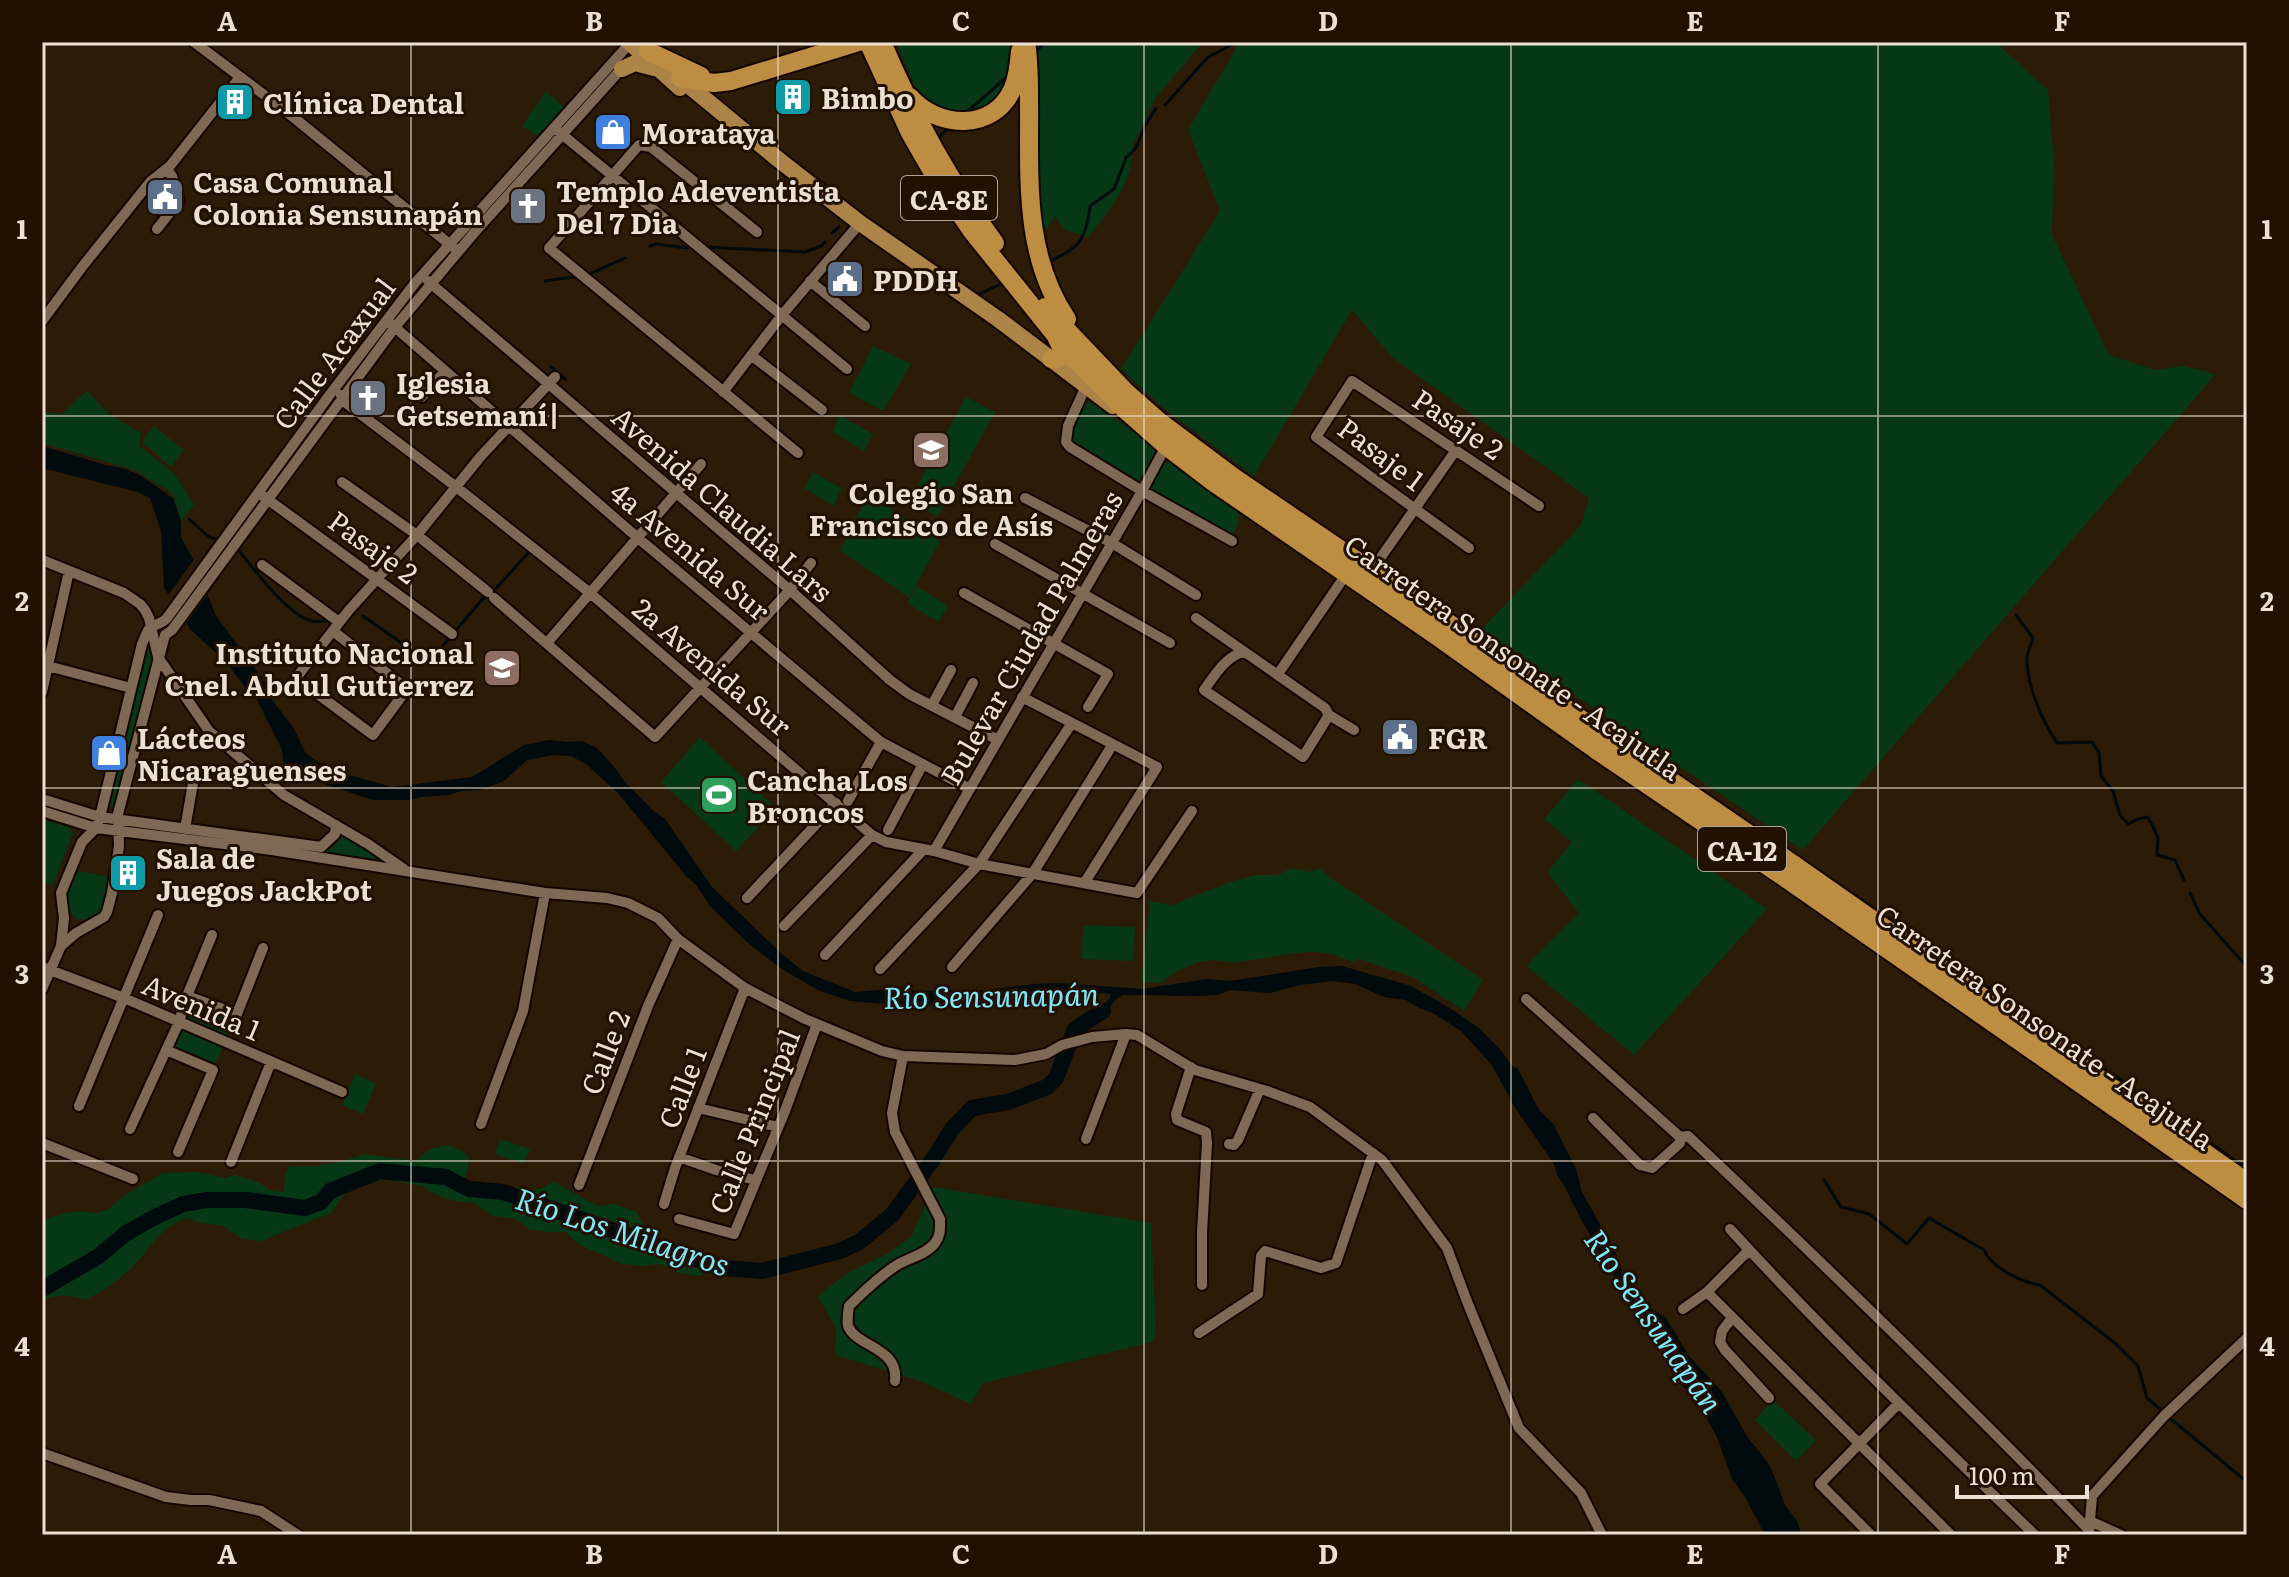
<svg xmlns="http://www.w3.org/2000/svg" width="2289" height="1577" font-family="Literata,serif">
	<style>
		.green { fill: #063815 }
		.water { fill: #010a0d }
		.pier { fill: #2c1b07 }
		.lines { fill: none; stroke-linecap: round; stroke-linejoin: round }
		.stream { stroke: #010a0d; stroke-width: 3 }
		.river { stroke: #010a0d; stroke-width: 16 }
		.minor-casing { stroke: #140500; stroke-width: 14 }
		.primary-casing { stroke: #140500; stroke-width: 20 }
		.trunk-casing { stroke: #140500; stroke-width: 22 }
		.minor { stroke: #7e6954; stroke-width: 10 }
		.primary { stroke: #ad8447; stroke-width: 16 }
		.trunk { stroke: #bd8d42; stroke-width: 18 }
		.grid { fill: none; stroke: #ece0d4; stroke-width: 2; stroke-opacity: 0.55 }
		.labels { text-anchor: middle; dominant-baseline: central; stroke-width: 6; stroke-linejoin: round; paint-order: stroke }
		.shield { fill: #221101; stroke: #afa295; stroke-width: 2 }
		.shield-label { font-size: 26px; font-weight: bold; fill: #ece0d4 }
		.poi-label { font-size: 28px; font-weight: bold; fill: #ece0d4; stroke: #221101; text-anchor: start }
		.street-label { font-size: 28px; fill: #ece0d4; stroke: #221101 }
		.water-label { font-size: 30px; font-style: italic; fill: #7ee6fe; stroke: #221101 }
		.neatline { fill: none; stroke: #ece0d4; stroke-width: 3 }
		.grid-label { font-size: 26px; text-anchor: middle; font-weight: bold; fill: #ece0d4 }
	</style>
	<rect width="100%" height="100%" fill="#2c1b07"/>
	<path class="green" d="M896,42H1008C1029,94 963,137 923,98C914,89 902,55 896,42Z
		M1033,42H1203L1155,99L1133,145L1130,169L1123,188L1112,206L1088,238L1064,229L1055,216L1047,229L1043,230L1038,224Z
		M1240,42H1998L2001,47L2048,90L2054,160L2052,235L2109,355L2155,370L2183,366L2216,374L1803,850L1480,631L1581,525L1589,498L1393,358L1352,310L1254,476L1162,407L1121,369L1220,211L1188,130Z
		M546,91L567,110L542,138L538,137L522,126Z
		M873,346L911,364L883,411L849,393Z
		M87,391L109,414L141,433L139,446L174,473L194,505L181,521L173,494L135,470L42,443V412L61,414Z
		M966,397L995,412L937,517L910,499Z
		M1089,402L1150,442L1156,452L1157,456L1141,486L1072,442C1068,428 1076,410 1089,402Z
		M839,415L873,434L864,451L833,432Z
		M154,426L184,450L171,467L142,442Z
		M1169,461L1236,508C1242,517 1236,527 1233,536L1149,489L1164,465Z
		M813,472L841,488L834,506L804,488Z
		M868,494L940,541L909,598L840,550Z
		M917,586L948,606L938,622L907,603Z
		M149,642H152L154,648L119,804L114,809L109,805L108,802Z
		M700,737L776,808L736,851L661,782Z
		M1578,779L1767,909L1634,1055L1526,966L1579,913L1547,872L1572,842L1544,819Z
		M42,819L69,827L73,833L53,885L42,880Z
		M343,835L384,858L385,862L383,864L329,858L326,850L333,848Z
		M1292,868L1311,872L1320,868L1331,878L1483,980L1464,1011L1413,977L1359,959L1352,962L1332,954L1315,952L1296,953L1233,963L1212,960L1196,963L1171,974L1162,983L1141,982L1150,901L1172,905L1230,882L1254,875H1277Z
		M74,870L108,877C107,900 106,924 77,919L68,910L67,889Z
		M1083,925L1135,927L1133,961L1082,959Z
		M186,1000L235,1020L227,1043L179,1022Z
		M177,1027L223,1046L213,1070L166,1050Z
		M355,1074L376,1084L363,1114L342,1105Z
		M500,1139L530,1149L524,1164L495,1154Z
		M447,1145L461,1150L469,1157L468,1169L465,1178L471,1184L540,1189L554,1182L598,1206L613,1204L637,1212L648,1234L669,1245L706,1257L711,1272L697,1276L679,1273L660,1264L642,1266L622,1264L578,1244L566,1232H548L528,1229L516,1219L492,1216L474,1203L454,1201L434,1194L422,1186L384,1179L363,1186L345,1194L331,1213L261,1241L242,1239L223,1226L201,1223L187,1218C162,1227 156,1240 140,1259C125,1276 104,1293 83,1300C67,1294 58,1295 42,1300V1225L46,1219L60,1214L78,1211L96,1213L107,1210L125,1195L162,1173L198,1172L225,1178L235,1175L258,1182L272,1191L284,1192L285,1175L289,1166H316L347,1160L364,1154L415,1161L430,1149Z
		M933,1187L1151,1223L1156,1331L1153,1342L983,1383L971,1404L920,1381L835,1355L836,1329L818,1296L849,1272L887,1254L911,1237Z
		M1773,1400L1816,1440L1796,1461L1755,1420Z"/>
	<path class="water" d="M42,446L106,465L126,469L141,476L173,498L181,521V537L194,561L216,616L267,685L270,697L294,729L305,752L316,761L349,775L392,787L472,777L524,745L549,740L566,742L582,741L597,748L616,769L624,781L654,811L665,819L712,887L783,955L803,971L855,992L903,988L916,991L985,990L1033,984L1060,983L1142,989L1207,979L1230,981L1319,967L1342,966L1411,986L1453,1010L1480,1029L1500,1049L1511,1065L1518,1069L1539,1110L1554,1125L1576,1169L1582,1192L1615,1251L1623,1274L1642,1303L1666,1318L1689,1356L1722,1392L1748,1438L1766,1460L1774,1475L1785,1505L1797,1521L1802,1535H1765L1744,1495L1732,1479L1717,1437L1697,1401L1676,1379L1658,1341L1604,1261L1572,1202L1566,1188L1557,1175L1554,1164L1514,1106L1492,1065L1461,1031L1433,1013L1419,1008L1406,1000L1384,997L1355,984L1332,981L1300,985L1269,993L1230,990L1218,995L1201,996L1122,995L1115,1000L1101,1019L1086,1022L1110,998L1111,994L1080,991H1037L943,1005L911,1006L850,1001L818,990L782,969L750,945L710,906L697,886L686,876L618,793L586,764L571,756L553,755L527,760L504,781L480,790L461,791L449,795L421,797L411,800H373L306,778L287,769L283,761L282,750L256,698L247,690L226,662L190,629L172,595L168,594L164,588L161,531L150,498L138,492L42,468Z"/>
	<path class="pier" d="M196,557L210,591L184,627L169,599L166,598Z"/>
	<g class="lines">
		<path class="stream" d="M1036,51L1046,42
			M1165,105L1208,57L1237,42
			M967,112L1009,75
			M938,138L950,127
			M832,233L839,227
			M650,246L656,244L687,248
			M704,247L805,252L821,246L825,242
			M1046,263C1080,247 1085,242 1090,206L1114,189L1126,158L1136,148L1145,126L1156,108
			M587,275L625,258
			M545,281L573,277
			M975,296L1001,284
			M551,367L565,379
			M663,475L681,476
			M189,519L208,536L215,539
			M238,549C253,568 288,616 312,621C318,622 326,621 332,620
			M493,592L528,553
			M2016,615L2033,638C2031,644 2028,651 2027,657C2026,684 2042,721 2057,743L2092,742L2099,753L2101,776L2113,791L2120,815L2128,824L2138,819L2148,817L2158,837L2157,855L2175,860L2184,880
			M363,616L429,662L486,595
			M1812,866L2053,1032
			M2190,893L2200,914L2247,967
			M2063,1039L2247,1169
			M1824,1180L1841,1207L1869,1214L1907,1244L1929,1218L1984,1250C1992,1268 2021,1282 2040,1285L2116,1344L2138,1366L2147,1398L2160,1409
			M2171,1419L2247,1482"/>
		<path class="river" d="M42,1289L99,1256L125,1234L153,1218L183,1204L207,1200H246L305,1208L321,1202L330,1191L380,1171L446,1177L469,1189L503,1192L686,1256L725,1268L762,1271L840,1251L859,1242L892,1215L936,1155L951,1130L972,1108L1008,1102L1047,1087L1056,1078L1075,1029L1103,1011"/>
		<defs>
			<path id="minor" d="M194,42L287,112L453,247
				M558,131L847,369
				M157,229L179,201L172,176L167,170
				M757,232L651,147L639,145L549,248L798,453
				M428,281L790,590L890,680L909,694L998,740
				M810,281L865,326
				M42,321L82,267L150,182L170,166L240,77
				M390,323L638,538L881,742L970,789
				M751,355L822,410
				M1086,386L1068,426L1066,442L1070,447L1142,491L1232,541
				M723,392L782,315L860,223
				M341,395L342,400L455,486L590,593L872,835L886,842L934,851L979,864L1137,893L1192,811
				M422,397L445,371
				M342,482L417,535L488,592
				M263,496L452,634
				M1025,498L1112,543L1196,595
				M995,544L1170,643
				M1469,548L1316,437L1352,381L1539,506
				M42,560L124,593L140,604L145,610L149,618L158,657L209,731L284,795L368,844L404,869
				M262,565L339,622
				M1372,570L1456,450
				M964,593L1108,674L1088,707
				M494,598L655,737L790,590L811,563
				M1196,618L1325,708L1329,715L1354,730
				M333,631L407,689L373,735L296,678L349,610L417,535L481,456L555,377
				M547,643L701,464
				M1243,652C1224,658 1215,675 1204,690L1303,757L1329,715
				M44,665L131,688
				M1278,674L1347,573
				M42,692L69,571
				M1022,697L1157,767L1085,882
				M932,705L951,670
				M955,717L973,683
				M42,799L100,817L321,847
				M848,801L881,742
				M42,811L96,828L272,850L545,893L607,898L628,903L658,918L678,939L745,988L805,1019L882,1051L903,1056L1015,1060L1046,1054L1062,1045L1092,1037L1126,1034L1137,1035L1195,1070L1267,1091L1310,1107L1382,1160L1447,1248L1468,1304L1519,1428L1581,1493L1602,1535
				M185,829L194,777
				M888,830L923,764
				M321,847L335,834L336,825
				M934,851L1142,491L1166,446
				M747,898L836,803
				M784,926L872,835
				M61,946L76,933L104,917L107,912L112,893L119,846L118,814L165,635L172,630L395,327L474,233L623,67
				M825,955L923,850
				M42,967L124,998L342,1092
				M952,967L1033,873L1113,744
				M880,969L979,864L1072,723
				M42,989L61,946L64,918L61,893L82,842L96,828L100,817L142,644C144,640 146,633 149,629C154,624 162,624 167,618L328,397L415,283L631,42
				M187,996L237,1014L263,948
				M1526,999L1680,1137L1688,1136C1825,1265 1959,1395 2089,1530
				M166,1050L213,1070L178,1152
				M1191,1067L1176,1114L1177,1120L1206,1132L1207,1143L1202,1233V1285
				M79,1106L158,915
				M698,1108L778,1127
				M1593,1118L1640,1165L1652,1168L1680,1143V1137
				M481,1124L523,1011L545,893
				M130,1129L179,1022L187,996L212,935
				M1086,1139L1126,1034
				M42,1143L133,1179
				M1229,1144L1234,1145L1238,1140L1260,1089
				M679,1157L716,1170L755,1180
				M231,1162L271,1062
				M579,1185L648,1006L678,939
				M664,1204L675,1168L745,988
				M679,1219L734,1234L785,1111L817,1024
				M1730,1229C1827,1335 1931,1435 2035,1535
				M1749,1250L1707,1292L1951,1535
				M1683,1309L1707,1292
				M1732,1318L1722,1331L1720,1342L1725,1350L1769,1398
				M1199,1333L1258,1294L1261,1256L1265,1251L1321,1268L1336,1263L1373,1153
				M895,1381C899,1347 856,1347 848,1326C847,1320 848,1312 849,1306C863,1292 880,1276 897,1265C909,1258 927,1254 935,1243C941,1235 940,1228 940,1219L895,1132L892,1113L903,1056
				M42,1453L166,1497L191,1500H209L261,1511L298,1535
				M2090,1521L2121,1535
				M2089,1532L2092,1496L2164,1416L2247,1338
				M1871,1535L1820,1484L1898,1404"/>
			<path id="primary" d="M629,42L680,88
				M622,69L635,63L654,68
				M676,75L779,160L860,223L998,319L1113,406"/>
			<path id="trunk" d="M868,42L910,133L937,180L971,230L1076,361L1123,408L1166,446L1213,482L1438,637L1596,750L1788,880L2247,1200
				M882,42C912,113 949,181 995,243
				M1026,42C1029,61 1029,79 1029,97C1030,173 1022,253 1067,319
				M648,51L701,76
				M680,78L714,83L731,81L859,42
				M910,97C938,129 994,132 1013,88C1018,76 1019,63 1020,51
				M1045,307L1126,392L1160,422L1235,478L1446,621L1588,724L1793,864L2247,1182
				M1051,359H1058L1061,356L1062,349L1057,339"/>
		</defs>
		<use href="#minor" class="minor-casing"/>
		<use href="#primary" class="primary-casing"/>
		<use href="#trunk" class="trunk-casing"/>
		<use href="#minor" class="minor"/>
		<use href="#primary" class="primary"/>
		<use href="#trunk" class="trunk"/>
	</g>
	<path class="grid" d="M411,42V1535M778,42V1535M1144,42V1535M1511,42V1535M1878,42V1535M42,416H2247M42,788H2247M42,1161H2247"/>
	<defs>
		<symbol id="building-square" viewBox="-11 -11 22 22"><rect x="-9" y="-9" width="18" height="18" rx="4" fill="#0f9aa8" stroke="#221101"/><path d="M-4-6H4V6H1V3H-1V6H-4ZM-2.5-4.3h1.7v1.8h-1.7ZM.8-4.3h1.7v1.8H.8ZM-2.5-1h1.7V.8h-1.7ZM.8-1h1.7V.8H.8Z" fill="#fff"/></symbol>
		<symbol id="shop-square" viewBox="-11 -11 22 22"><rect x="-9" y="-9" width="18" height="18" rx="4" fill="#3f7fe0" stroke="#221101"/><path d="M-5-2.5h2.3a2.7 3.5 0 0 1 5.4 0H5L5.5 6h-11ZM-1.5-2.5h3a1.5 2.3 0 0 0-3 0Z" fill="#fff"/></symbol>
		<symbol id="civic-square" viewBox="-11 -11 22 22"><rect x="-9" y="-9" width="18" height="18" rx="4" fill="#5c6f8a" stroke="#221101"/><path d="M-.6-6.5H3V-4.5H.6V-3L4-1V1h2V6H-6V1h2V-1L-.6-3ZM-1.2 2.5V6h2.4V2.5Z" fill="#fff"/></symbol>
		<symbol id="church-square" viewBox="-11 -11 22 22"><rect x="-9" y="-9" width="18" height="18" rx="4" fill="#6b7280" stroke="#221101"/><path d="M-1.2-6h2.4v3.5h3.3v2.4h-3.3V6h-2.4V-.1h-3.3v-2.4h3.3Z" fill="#fff"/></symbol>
		<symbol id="school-square" viewBox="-11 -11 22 22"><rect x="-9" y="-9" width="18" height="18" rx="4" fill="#8d6e63" stroke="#221101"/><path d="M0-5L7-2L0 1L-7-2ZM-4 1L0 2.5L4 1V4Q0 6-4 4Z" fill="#fff"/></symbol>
		<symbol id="stadium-square" viewBox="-11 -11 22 22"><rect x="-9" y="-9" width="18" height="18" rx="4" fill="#2e9e5b" stroke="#221101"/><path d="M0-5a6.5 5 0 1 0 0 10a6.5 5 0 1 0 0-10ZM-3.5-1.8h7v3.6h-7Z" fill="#fff"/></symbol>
	</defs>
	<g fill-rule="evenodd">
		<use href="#building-square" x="771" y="75" width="44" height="44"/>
		<use href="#building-square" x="213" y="80" width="44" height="44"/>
		<use href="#shop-square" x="591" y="110" width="44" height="44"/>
		<use href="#civic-square" x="143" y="175" width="44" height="44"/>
		<use href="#church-square" x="506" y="184" width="44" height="44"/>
		<use href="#civic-square" x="823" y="257" width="44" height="44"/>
		<use href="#church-square" x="346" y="376" width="44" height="44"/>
		<use href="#school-square" x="909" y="428" width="44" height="44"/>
		<use href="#school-square" x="480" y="646" width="44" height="44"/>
		<use href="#civic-square" x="1378" y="715" width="44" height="44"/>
		<use href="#shop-square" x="87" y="731" width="44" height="44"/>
		<use href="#stadium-square" x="697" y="773" width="44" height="44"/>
		<use href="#building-square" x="106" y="851" width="44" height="44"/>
	</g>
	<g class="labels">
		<g class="shield">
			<rect x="901" y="176" width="96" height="44" rx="6"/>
			<rect x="1698" y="827" width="88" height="44" rx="6"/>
		</g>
		<g class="shield-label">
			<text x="949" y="198">CA-8E</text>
			<text x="1742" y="849">CA-12</text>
		</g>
		<g class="poi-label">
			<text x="821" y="97">Bimbo</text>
			<text x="263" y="102">Clínica Dental</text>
			<text x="641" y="132">Morataya</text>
			<text x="193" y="181">Casa Comunal<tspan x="193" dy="32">Colonia Sensunapán</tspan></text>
			<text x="556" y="190">Templo Adeventista<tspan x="556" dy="32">Del 7 Dia</tspan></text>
			<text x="873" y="279">PDDH</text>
			<text x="396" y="382">Iglesia<tspan x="396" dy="32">Getsemaní|</tspan></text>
			<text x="931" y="492" text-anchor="middle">Colegio San<tspan x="931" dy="32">Francisco de Asís</tspan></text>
			<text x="474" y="652" text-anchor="end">Instituto Nacional<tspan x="474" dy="32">Cnel. Abdul Gutierrez</tspan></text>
			<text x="137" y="737">Lácteos<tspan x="137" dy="32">Nicaraguenses</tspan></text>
			<text x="1428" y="737">FGR</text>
			<text x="747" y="779">Cancha Los<tspan x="747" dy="32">Broncos</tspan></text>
			<text x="156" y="857">Sala de<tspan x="156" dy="32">Juegos JackPot</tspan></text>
		</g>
		<g class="street-label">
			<text transform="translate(333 353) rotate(-53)">Calle Acaxual</text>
			<text transform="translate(1459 423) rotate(34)">Pasaje 2</text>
			<text transform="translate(1382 453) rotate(37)">Pasaje 1</text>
			<text transform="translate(723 503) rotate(41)">Avenida Claudia Lars</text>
			<text transform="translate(374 546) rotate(36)">Pasaje 2</text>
			<text transform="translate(691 550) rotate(40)">4a Avenida Sur</text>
			<text transform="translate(1030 637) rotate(-60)">Bulevar Ciudad Palmeras</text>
			<text transform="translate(1514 656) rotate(35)">Carretera Sonsonate - Acajutla</text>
			<text transform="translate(713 666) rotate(40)">2a Avenida Sur</text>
			<text transform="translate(202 1006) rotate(23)">Avenida 1</text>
			<text transform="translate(2046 1026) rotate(35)">Carretera Sonsonate - Acajutla</text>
			<text transform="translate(604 1052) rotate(-69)">Calle 2</text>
			<text transform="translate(681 1087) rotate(-69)">Calle 1</text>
			<text transform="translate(753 1121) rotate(-68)">Calle Principal</text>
		</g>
		<g class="water-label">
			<text transform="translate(991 994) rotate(-1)">Río Sensunapán</text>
			<text transform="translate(623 1230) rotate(18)">Río Los Milagros</text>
			<text transform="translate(1655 1320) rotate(55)">Río Sensunapán</text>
		</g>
	</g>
	<rect width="2289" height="1577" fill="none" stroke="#221101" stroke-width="88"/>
	<path d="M1957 1485v12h130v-12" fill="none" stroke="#ece0d4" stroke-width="4"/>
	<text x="1969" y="1485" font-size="24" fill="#ece0d4" stroke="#221101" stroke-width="6" paint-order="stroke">100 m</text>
	<rect x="44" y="44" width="2201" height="1489" class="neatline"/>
	<g class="grid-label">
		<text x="227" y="31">A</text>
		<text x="594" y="31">B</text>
		<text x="961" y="31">C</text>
		<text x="1328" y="31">D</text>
		<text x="1695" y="31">E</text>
		<text x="2062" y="31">F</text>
		<text x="22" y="239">1</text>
		<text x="2267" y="239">1</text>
		<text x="22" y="611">2</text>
		<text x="2267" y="611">2</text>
		<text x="22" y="984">3</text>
		<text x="2267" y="984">3</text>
		<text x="22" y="1356">4</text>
		<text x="2267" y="1356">4</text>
		<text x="227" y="1564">A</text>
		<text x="594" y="1564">B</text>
		<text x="961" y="1564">C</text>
		<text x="1328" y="1564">D</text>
		<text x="1695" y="1564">E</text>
		<text x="2062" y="1564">F</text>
	</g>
</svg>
